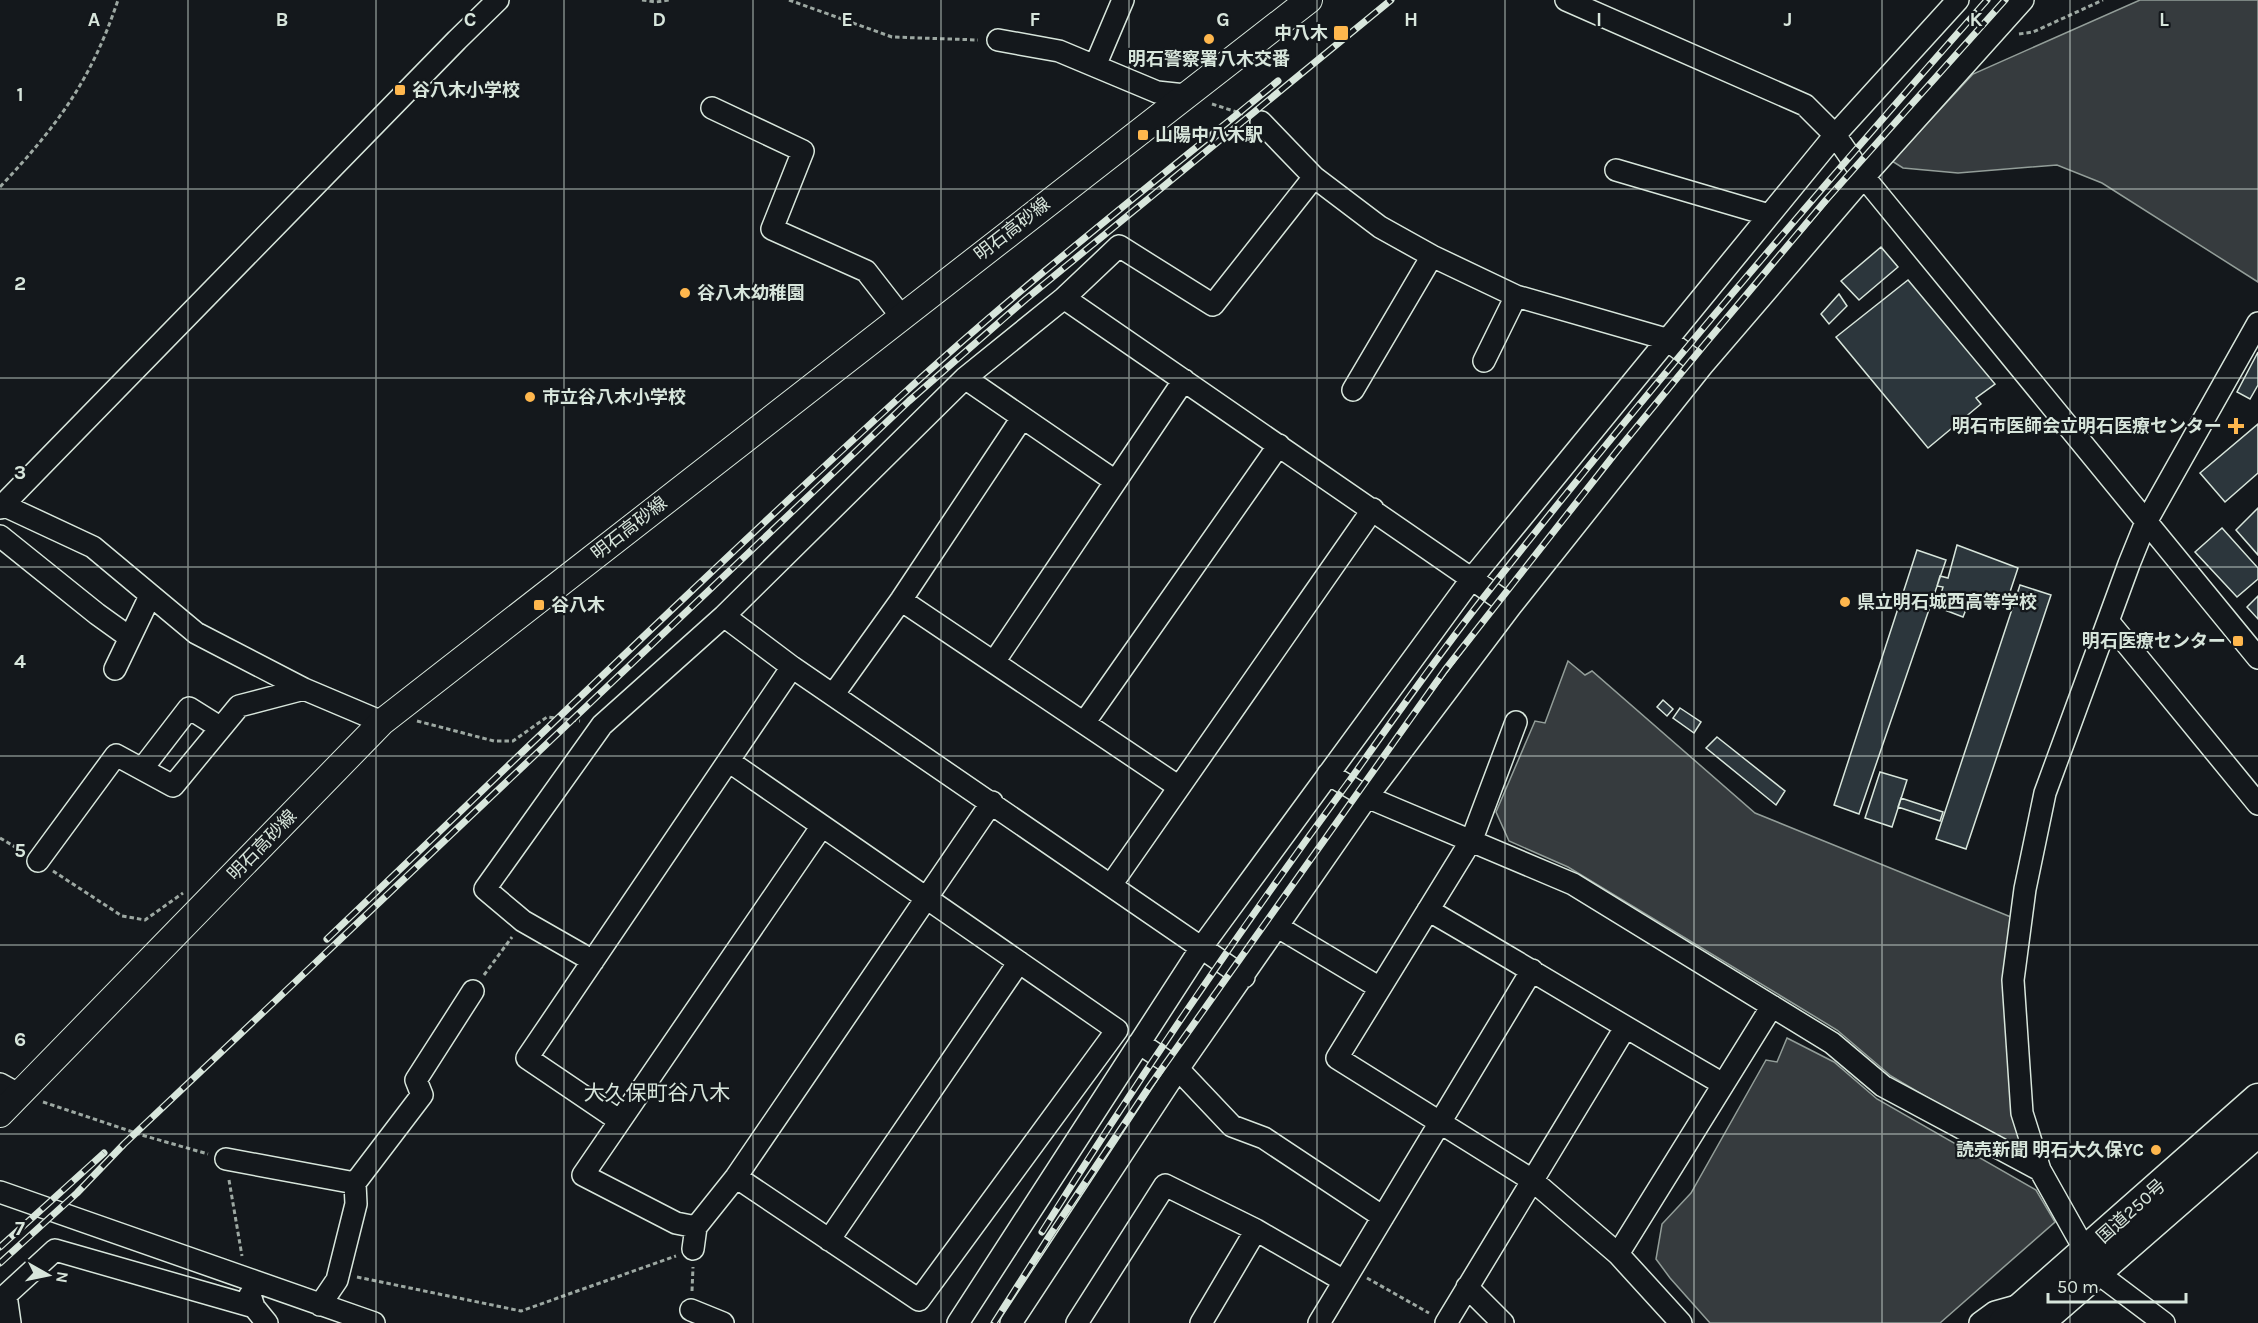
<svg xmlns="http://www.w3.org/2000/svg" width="2258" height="1323" font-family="Karla,'Noto Sans JP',sans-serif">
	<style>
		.water { fill: #363b3e; stroke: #939e99; stroke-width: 1.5 }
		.building { fill: #2c363c; stroke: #d8e6dc; stroke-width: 1.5 }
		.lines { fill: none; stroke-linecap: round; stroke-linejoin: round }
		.minor-casing { stroke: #d8e6dc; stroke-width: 24 }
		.major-casing { stroke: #d8e6dc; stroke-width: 28 }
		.highway-casing { stroke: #d8e6dc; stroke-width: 33 }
		.path { stroke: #9da8a2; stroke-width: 3; stroke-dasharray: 4.5 3; stroke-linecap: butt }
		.minor { stroke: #14181c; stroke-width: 21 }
		.major { stroke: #14181c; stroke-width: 26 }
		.highway { stroke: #14181c; stroke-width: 30 }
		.rail-casing { stroke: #d8e6dc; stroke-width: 7 }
		.rail { stroke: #14181c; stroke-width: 4.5; stroke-dasharray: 14; stroke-linecap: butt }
		.grid { fill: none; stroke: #d8e6dc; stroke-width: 1.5; stroke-opacity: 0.55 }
		.poi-dot { fill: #ffb74d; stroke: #14181c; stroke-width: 2 }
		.labels { text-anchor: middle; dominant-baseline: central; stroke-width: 4.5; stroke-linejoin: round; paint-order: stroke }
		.poi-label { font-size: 18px; font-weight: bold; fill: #d8e6dc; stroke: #14181c; text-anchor: start }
		.street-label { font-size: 18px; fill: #d8e6dc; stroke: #14181c }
		.quarter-label { font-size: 21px; fill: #d8e6dc; stroke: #14181c }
		.grid-label { font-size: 20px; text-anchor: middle; font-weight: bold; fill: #d8e6dc; stroke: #14181c; stroke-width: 4.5; stroke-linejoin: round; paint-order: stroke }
	</style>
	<rect width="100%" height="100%" fill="#14181c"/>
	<path class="water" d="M2140,0H2258V282L2102,183L2057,165L1958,173L1903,168L1892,161L1973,74Z
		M1568,661L1585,675L1592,671L1755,813L2011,917L2005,979L2023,1145L2016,1150L1891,1076L1837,1030L1568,867L1509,841L1496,812L1535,721L1545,723Z
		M1787,1038L1834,1062L1877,1099L2036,1190L2055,1222L1940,1323H1710L1670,1278L1656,1259L1662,1224L1691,1193L1766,1060L1777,1062Z"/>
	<path class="building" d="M1881,247L1898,267L1859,300L1841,281Z
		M1908,280L1995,384L1976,398L1981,404L1928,448L1836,337Z
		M1839,294L1847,306L1829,324L1821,314Z
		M2258,352V385L2250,399L2237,392Z
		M2258,424V473L2225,502L2200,473Z
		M2258,508V555L2236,530Z
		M2222,528L2258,568V579L2237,597L2195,552Z
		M1957,545L2018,568L2008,598L2015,602L2012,609L1971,597L1963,617L1937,607L1943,587L1937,586L1940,576L1948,578Z
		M1917,550L1946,560L1859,814L1834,805Z
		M2020,585L2051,595L1966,849L1936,839Z
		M2258,596V619L2247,607Z
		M1663,700L1673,709L1667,716L1657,707Z
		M1680,708L1701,722L1694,733L1673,718Z
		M1717,737L1785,791L1776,805L1706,748Z
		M1880,772L1907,780L1892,827L1865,818Z
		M1901,798L1943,812L1940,821L1898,807Z"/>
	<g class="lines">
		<defs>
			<path id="minor" d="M1566,0L1805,105L1835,135L1864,177L2258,658
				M998,40L1059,51L1157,92L1185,95
				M1095,66L1123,0
				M712,108L803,151L772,229L866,271L901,316
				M1261,122L1314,177L1380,227L1432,256L1516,296L1666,339L1702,366
				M1616,170L1769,215
				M1064,298L1511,606
				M1484,361L1516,296
				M965,378L1115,481
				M1353,390L1432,256
				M3,505L93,547L196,633L304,689L382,722
				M0,508L457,40L498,0
				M0,536L97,614L129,637
				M901,600L1179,787
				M724,616L792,667L1244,977
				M2108,621L2258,804
				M994,662L1184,380
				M115,669L150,596
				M833,695L901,600L1022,418
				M1516,722L1472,839L1337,1058L1532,1180L1618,1254L1681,1323
				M1084,723L1279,445
				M730,762L1117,1030L919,1300L736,1177
				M142,769L189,708L221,728
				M1328,774L1367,797L1573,884L1832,1043L1883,1086L2040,1170
				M38,861L116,755L173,786L239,706L304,689
				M1111,885L1373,509
				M1428,910C1527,967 1624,1027 1723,1084
				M1278,927L1380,988
				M593,961L523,921L485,889L602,725L724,616L965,378L1064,298L1119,246L1213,305L1314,177
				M1139,1043L1178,1069L1232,1126L1264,1138L1383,1217
				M0,1084L18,1094
				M620,1121L527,1058L792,667
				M226,1159L355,1183
				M0,1192L374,1323
				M696,1227L676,1223L583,1175L822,826
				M829,1240L1019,962
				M693,1249L696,1227L736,1177L992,802
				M2086,1252L2040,1170L2022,1113L2013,980L2025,889L2045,793L2129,564L2146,522L2258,323
				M1618,1254L1772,1006
				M2095,1271L2164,1323
				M1467,1287L1503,1323
				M250,1295L254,1307L267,1323
				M320,1305L337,1280L356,1204L355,1183L422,1095L416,1080L473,991
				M691,1310L723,1323
				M10,1323L6,1295L55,1250L254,1307
				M958,1323L1201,948L1473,577L1835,135L1958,0
				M1011,1323L1178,1069L1367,797L1511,606L1702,366L1864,177L2023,0
				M1077,1323L1165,1185L1256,1230L1344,1281
				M1201,1323L1256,1230
				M1319,1323L1532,970
				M1446,1323L1625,1028
				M1980,1323L1995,1312L2020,1305"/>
			<path id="major" d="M0,1114L382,722L1309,0"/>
			<path id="highway" d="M2004,1323L2258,1099
				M2038,1323L2258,1131"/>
		</defs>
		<use href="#minor" class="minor-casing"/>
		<use href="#major" class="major-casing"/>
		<use href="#highway" class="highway-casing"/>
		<path class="path" d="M642,0L656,2L669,0
			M789,0L892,37L978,40
			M2019,34L2033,32L2103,0
			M1212,104L1243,114
			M0,187C57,126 91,81 118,0
			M417,721L494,741H513L547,717L580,721
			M0,838L22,851
			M53,871L122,916L145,920L183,893
			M484,975L512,937
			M43,1102L145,1136L208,1154
			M229,1180L242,1256
			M357,1277L521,1311L676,1256
			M1367,1278L1429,1313
			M692,1291L693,1267"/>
		<use href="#minor" class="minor"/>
		<use href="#major" class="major"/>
		<use href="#highway" class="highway"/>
		<defs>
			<path id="rail" d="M327,939C518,757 707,573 902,395C1022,285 1152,184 1278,81
				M1042,1232C1139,1077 1242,927 1350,780C1394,718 1437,657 1484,597C1645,392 1815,195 1987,0
				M0,1247L104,1153
				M0,1263L77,1193L124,1144L909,401L1026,299L1391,0
				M994,1323L1050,1235L1149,1087L1445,670L1617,451L1705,344L1826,200L2005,0"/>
		</defs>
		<use href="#rail" class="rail-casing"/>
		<use href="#rail" class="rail"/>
	</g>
	<path class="grid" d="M188,0V1323M376,0V1323M564,0V1323M753,0V1323M941,0V1323M1129,0V1323M1317,0V1323M1505,0V1323M1694,0V1323M1882,0V1323M2070,0V1323M0,189H2258M0,378H2258M0,567H2258M0,756H2258M0,945H2258M0,1134H2258"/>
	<g class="poi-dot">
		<rect x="1333" y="25" width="16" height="16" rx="3"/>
		<circle cx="1209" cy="39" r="6"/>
		<rect x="394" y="84" width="12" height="12" rx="3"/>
		<rect x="1137" y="129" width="12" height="12" rx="3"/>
		<circle cx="685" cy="293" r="6"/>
		<circle cx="530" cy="397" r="6"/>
		<path d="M2233 417h6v6h6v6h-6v6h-6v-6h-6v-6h6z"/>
		<circle cx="1845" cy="602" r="6"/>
		<rect x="533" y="599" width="12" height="12" rx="3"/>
		<rect x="2232" y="635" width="12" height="12" rx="3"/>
		<circle cx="2156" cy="1150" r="6"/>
	</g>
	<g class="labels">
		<g class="poi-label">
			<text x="1328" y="33" text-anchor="end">中八木</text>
			<text x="1209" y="59" text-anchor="middle">明石警察署八木交番</text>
			<text x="412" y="90">谷八木小学校</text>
			<text x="1155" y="135">山陽中八木駅</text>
			<text x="697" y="293">谷八木幼稚園</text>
			<text x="542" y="397">市立谷八木小学校</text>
			<text x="2222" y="426" text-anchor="end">明石市医師会立明石医療センター</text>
			<text x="1857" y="602">県立明石城西高等学校</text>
			<text x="551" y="605">谷八木</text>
			<text x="2226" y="641" text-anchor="end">明石医療センター</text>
			<text x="2144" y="1150" text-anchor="end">読売新聞 明石大久保YC</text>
		</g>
		<g class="street-label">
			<text transform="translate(1012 229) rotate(-38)">明石高砂線</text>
			<text transform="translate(629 528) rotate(-38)">明石高砂線</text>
			<text transform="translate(262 845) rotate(-46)">明石高砂線</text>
			<text transform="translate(2131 1211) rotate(-42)">国道250号</text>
		</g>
		<g class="quarter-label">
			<text x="657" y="1093">大久保町谷八木</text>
		</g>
	</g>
	<g class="grid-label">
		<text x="94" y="26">A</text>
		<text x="282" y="26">B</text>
		<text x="470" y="26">C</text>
		<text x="659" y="26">D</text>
		<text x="847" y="26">E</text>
		<text x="1035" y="26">F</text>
		<text x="1223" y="26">G</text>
		<text x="1411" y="26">H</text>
		<text x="1599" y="26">I</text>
		<text x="1788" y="26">J</text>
		<text x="1976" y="26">K</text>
		<text x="2164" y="26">L</text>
		<text x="20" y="101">1</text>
		<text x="20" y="290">2</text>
		<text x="20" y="479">3</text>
		<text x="20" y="668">4</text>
		<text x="20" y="857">5</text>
		<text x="20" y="1046">6</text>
		<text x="20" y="1235">7</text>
	</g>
	<g transform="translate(48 1275) rotate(99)" stroke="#14181c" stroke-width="4.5" paint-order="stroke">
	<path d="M0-4.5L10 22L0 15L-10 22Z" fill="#d8e6dc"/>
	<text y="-9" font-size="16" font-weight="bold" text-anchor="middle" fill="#d8e6dc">N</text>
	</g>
	<path d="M2048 1293v9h138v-9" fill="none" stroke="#d8e6dc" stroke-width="3"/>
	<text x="2057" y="1293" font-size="18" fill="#d8e6dc" stroke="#14181c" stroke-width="4.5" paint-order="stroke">50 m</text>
</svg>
